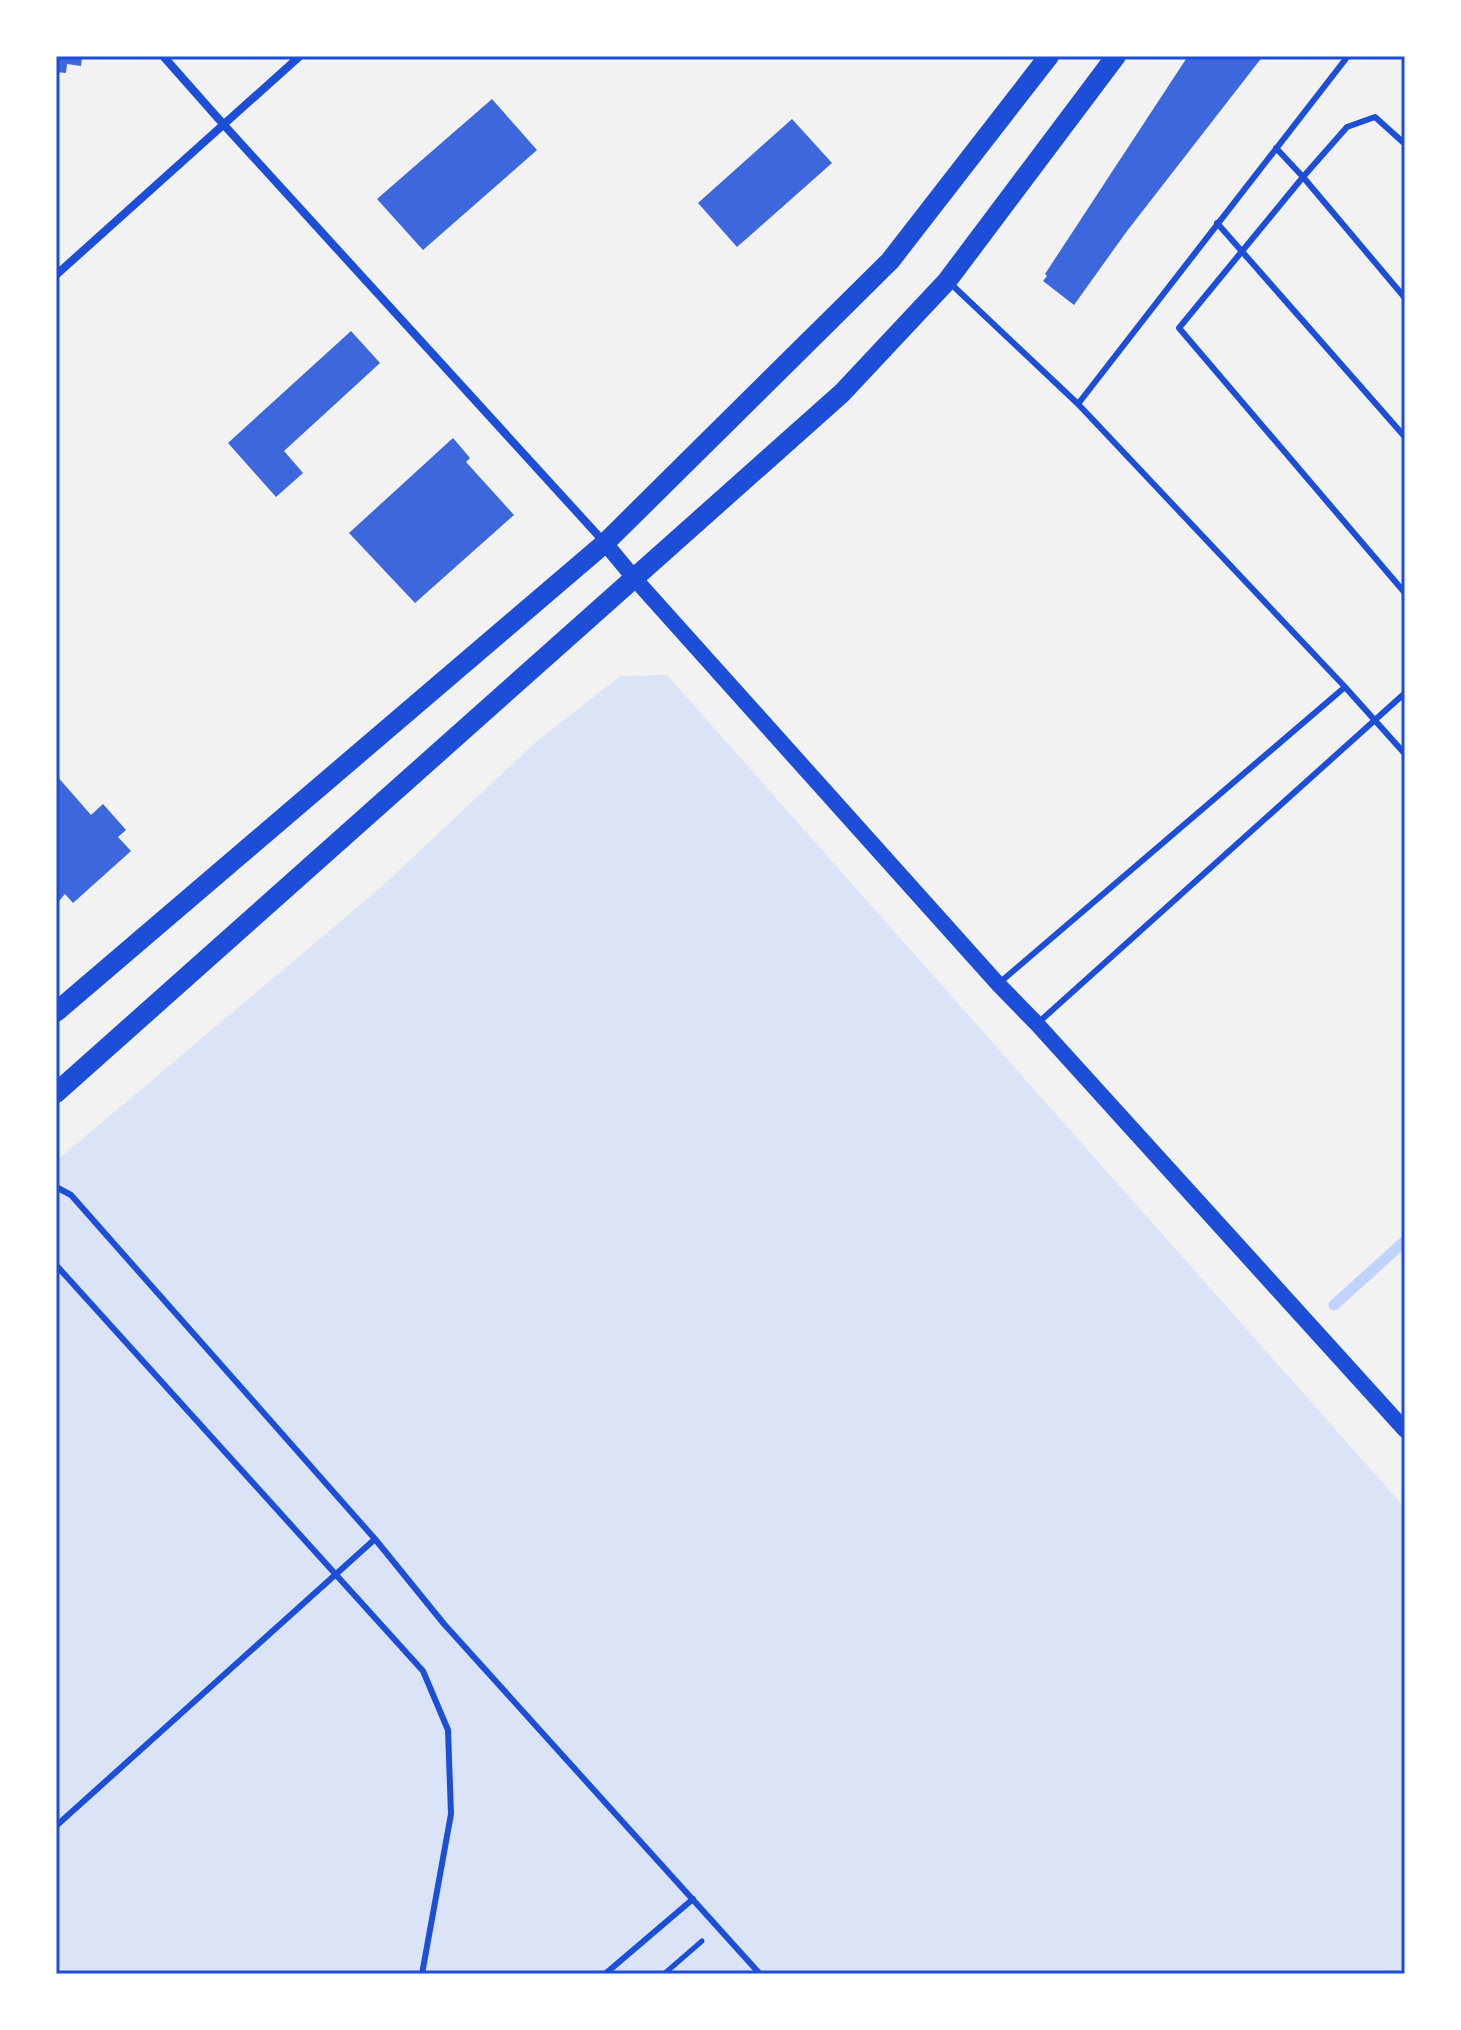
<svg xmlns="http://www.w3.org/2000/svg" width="1461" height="2030" font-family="Commissioner,sans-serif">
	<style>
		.green { fill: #dbe4f7 }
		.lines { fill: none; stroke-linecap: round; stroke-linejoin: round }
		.stream { stroke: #bfd3fe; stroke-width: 11 }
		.building { fill: #3d67dc }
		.path { stroke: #1d4ed8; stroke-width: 5 }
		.service { stroke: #1d4ed8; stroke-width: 6 }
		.minor { stroke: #1d4ed8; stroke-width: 8 }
		.secondary { stroke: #1d4ed8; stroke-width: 16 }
		.primary { stroke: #1d4ed8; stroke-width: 20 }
		.neatline { fill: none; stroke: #1d4ed8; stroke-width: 3 }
	</style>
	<rect width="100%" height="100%" fill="#f2f2f2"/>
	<path class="green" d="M667,675L1405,1508V1974H56V1161L379,889L536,742L620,676Z"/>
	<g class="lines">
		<path class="stream" d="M1334,1305L1405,1241"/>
	</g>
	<path class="building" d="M56,56H82L81,66L67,64L66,73L56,72Z
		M1188,56H1263L1127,231L1074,305L1043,281L1047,276L1045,274Z
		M492,99L537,150L423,250L377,199Z
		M792,119L832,163L737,247L698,203Z
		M351,331L380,363L284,451L303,473L276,497L228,443Z
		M453,438L470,458L466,462L514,515L415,603L349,533Z
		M56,775L91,815L103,804L126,830L118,837L131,851L73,903L65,894L59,901L56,898Z"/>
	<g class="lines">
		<path class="path" d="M664,1974L702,1941"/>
		<path class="service" d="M1405,144L1375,117L1347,127L1303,177L1179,328L1405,593
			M1276,148L1303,177L1405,298
			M1217,223L1405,437
			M950,283L1078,404L1345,687L1405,754
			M1078,404L1348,56
			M998,984L1345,687
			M1039,1022L1405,693
			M56,1187L71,1195L375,1539L444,1624L760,1974
			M56,1265L423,1671L448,1730L451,1814L422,1974
			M56,1826L375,1539
			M605,1974L693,1899"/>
		<path class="minor" d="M163,56L224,125L605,543
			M56,275L300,56"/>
		<path class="secondary" d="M605,543L634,578L998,984L1037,1024L1405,1430"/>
		<path class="primary" d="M56,1012L605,543L890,261L1049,56
			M56,1093L842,393L947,281L1116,56"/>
	</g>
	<rect width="1461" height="2030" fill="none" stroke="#ffffff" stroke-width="116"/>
	<rect x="58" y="58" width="1345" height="1914" class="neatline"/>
</svg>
